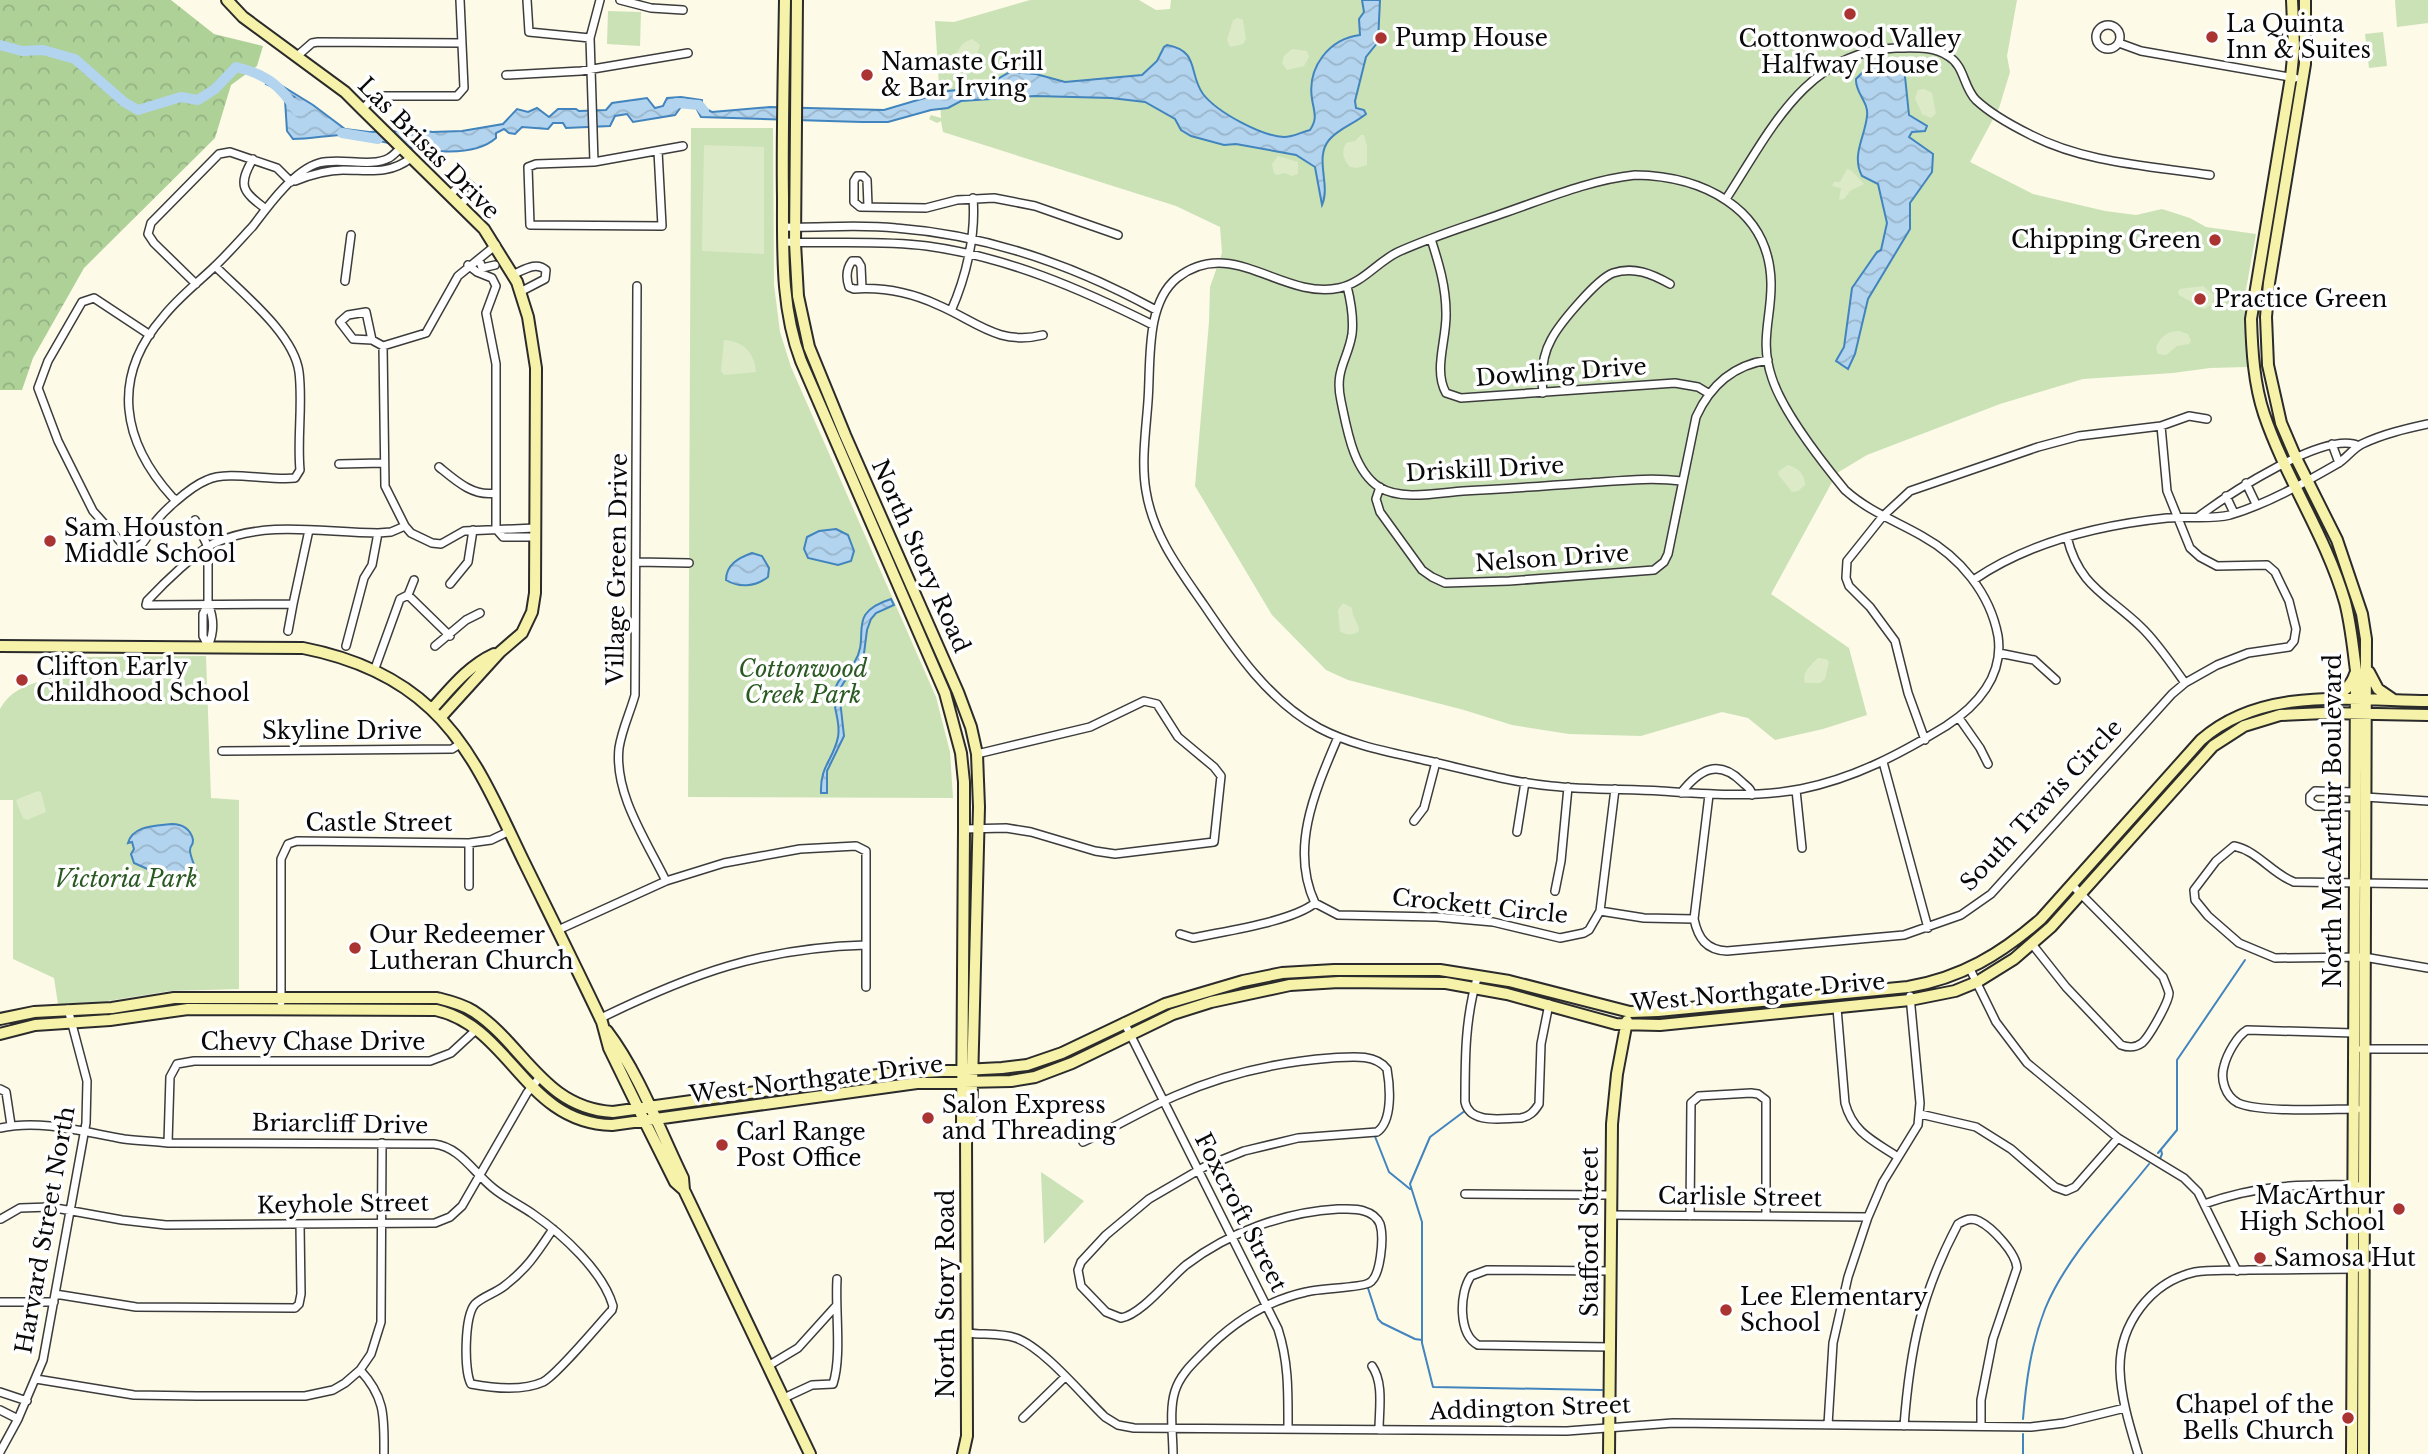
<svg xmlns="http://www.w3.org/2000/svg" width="2428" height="1454" font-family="'Libre Baskerville',serif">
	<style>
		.green { fill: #cbe2b7 }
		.forest { fill: url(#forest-crowns) }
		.pitch { fill: #dceac8 }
		.water { fill: url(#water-waves); stroke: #4284bd; stroke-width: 2 }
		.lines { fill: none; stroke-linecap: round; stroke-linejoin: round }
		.stream { stroke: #4284bd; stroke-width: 2 }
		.river { stroke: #b3d4ee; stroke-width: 10 }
		.street-casing { stroke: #3c3c3c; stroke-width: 10 }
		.secondary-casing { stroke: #2b2b2b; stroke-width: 14 }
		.street { stroke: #fff; stroke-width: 7 }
		.secondary { stroke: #f6f2aa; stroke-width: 10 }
		.poi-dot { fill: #a93432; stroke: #fff; stroke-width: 2.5 }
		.labels { text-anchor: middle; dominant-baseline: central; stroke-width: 7; stroke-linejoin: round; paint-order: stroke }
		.poi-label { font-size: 23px; fill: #090909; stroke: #fff; text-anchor: start }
		.street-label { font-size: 23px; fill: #090909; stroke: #fff }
		.park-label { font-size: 23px; font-style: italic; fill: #2a5922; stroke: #fff }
	</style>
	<defs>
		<pattern id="forest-crowns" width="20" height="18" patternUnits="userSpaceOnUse" patternTransform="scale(1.75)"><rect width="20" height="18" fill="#aed198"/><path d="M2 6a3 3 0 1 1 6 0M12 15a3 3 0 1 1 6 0" fill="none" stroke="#94b282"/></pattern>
		<pattern id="water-waves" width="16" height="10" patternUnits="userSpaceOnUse" patternTransform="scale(1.75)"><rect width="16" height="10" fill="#b3d4ee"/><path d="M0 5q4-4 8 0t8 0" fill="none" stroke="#99b5cb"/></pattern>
	</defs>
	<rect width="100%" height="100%" fill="#fdfae8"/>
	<path class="green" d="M1030,0H1139L1156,10L1170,9L1171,0H2017L2007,56L2010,72L1999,108L1970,162L2033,194L2105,211L2136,215L2162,209L2190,218L2206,227L2256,234L2245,295L2247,367L2210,368L2173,373L2083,379L2000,404L1867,455L1837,473L1771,594L1849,648L1867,715L1823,729L1775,740L1748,718L1722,712L1641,736L1569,734L1512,725L1464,710L1348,680L1326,670L1272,615L1195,486L1209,322L1210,287L1222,253L1220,227L1176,206L943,132L941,121L937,123L929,119L931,115L941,118L935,21L954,22Z
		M2395,0H2428V23L2397,27Z
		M608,11L641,12L640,46L607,44Z
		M2383,32L2387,66L2369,68L2365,34Z
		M691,128H773L774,285L780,332L791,367L936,697L950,752L953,798L688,797Z
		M206,656L211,798L239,800V989L170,991L101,1002L58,1004L54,978L13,959V800H0V709C19,674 60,688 78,657Z
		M1041,1172L1084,1201L1044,1244Z"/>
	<path class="forest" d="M0,0H171L214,34L263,46L257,66L231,85L215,138L84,268L33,358L22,390H0Z"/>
	<path class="pitch" d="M1238,18L1243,20L1246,39L1243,44L1230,47L1227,40L1233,20Z
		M972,39L980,45L976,57L961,72L951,71C954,58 958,43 972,39Z
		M1292,49L1307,51L1309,57L1304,66L1287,70L1282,63L1284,56Z
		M1924,89L1932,93L1936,113L1931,118L1922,114L1915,98L1918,90Z
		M1361,135H1364L1367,146V165L1357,168L1350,167C1343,159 1341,152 1346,143L1355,141Z
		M704,145L764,147V254L702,251Z
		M1278,156L1298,162V174L1292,176L1285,173L1277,175L1274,173L1272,164Z
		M1847,169L1852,171L1864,184L1850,191L1844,199L1839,200L1841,188L1832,186L1834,182H1840Z
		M2203,286L2214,295L2212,304L2204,309L2179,295L2178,292L2180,289Z
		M2179,331L2188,334L2191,341L2189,344L2177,346L2166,355L2158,354L2156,348C2160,337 2167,331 2179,331Z
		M724,340C743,341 755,353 756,372L724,375L721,371Z
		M1788,465C1798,468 1805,474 1805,485L1798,491L1792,492L1778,474L1779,471Z
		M1343,603L1352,608C1352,618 1359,623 1359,631C1354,635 1346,636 1340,631L1338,610Z
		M1818,658L1826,659L1829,662L1825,679L1820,683H1805C1801,673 1811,665 1818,658Z
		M38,791L41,792L46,812L27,820L23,818L16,801L18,799Z"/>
	<path class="water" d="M1362,0H1380L1378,42L1366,57L1355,101L1356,108L1364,110L1366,114C1354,124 1339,128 1329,140C1314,158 1331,185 1322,205L1315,167L1296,155L1236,144L1224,145L1191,136L1181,130L1175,119L1145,102L1111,98L1035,96L961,101L948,108L931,110L888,122H862L701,117L692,100L684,103L675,115L633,122L627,114L615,116L610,126L566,128L563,123H553L548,129L522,127L515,134L509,133L504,129L496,133V138C469,162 411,148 379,141C372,139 366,136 358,135C336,133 315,139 293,139L287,131L285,100L294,97L266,84L269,78L313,105L345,129L369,132L397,131L403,127H409L432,132L462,131L503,124L517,109L528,112L537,108L549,117L558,109H576L579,111L606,110L612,103L647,98L655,108L663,106L667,98L681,97L702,100V107L712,112L770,107L884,110L948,91L973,88L992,82L1010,72L1036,74L1065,82L1142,75L1157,61L1164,47L1167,45C1200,51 1188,73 1203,94C1217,112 1261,136 1284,137C1294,137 1301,132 1310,130C1318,118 1314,112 1312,99C1307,67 1329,39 1360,35L1359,19L1364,12Z
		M1897,62L1901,63L1904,67L1909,115L1927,126L1925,131L1912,132L1909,137L1933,154L1932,172L1910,203V229L1868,299L1855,354L1848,369L1836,361L1844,347L1852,288L1877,252L1881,250L1887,223L1878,184L1862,176C1851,155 1865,137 1867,116C1869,102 1855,93 1856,79L1870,65Z
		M836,529L848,535L854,551L851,561L838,565L808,558L804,549L807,537L819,531Z
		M752,553L762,556L769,568L768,577C755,587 739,588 726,580C726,565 738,558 752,553Z
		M891,599L894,605L876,613L871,619L867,630L863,661L844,682L839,691L844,736L827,771V793H821C820,765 833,761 838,737C841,722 833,709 834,694C835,680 847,674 854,663C872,635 844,614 891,599Z
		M172,824C182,824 191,829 193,840C193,848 190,843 190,851C191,860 197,868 197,879L175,884L165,882L163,876L134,863L131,854L134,849L132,842L128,843C133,825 156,826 172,824Z"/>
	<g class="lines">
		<path class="stream" d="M1466,1110L1430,1137L1410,1184L1422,1222V1343L1433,1387L1602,1390
			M1374,1134L1389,1172L1410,1189
			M2158,1153L2177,1130V1060L2245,960
			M2159,1161L2162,1154L2161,1150
			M1367,1285L1378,1319L1382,1323L1415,1339L1422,1340
			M2023,1419C2026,1381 2031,1345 2045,1309C2066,1257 2114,1208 2149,1164
			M2023,1434V1454"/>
		<path class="river" d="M0,45L22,51L43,50L75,59L124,102L138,110L181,97L198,100L215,89L236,67C266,74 280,85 297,111
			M671,105L677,103L699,105L704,111
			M342,133L378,139"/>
		<defs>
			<path id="street" d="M527,0L529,32L590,38
				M620,0L651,8L683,10
				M2096 37a12 12 0 1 1 24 0a12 12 0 1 1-24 0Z
				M2119,43L2141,51L2295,78
				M296,57L312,43L318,42L461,43
				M506,75L581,71L688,53
				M362,109L374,98L380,96H457L464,88L460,0
				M658,151L662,226L530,225L528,167L536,164L594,162L683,146
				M253,159C237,186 243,192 266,209
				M594,162L590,38L600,0
				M1635,175C1701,176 1769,207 1771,282C1772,317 1759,340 1772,378C1783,412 1822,462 1845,490C1868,511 1896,521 1922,536C1960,557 1990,593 1998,636C2004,676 1977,706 1946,726C1900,754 1855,778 1801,789C1754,798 1708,794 1661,791C1625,789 1588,790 1551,786C1508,782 1466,769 1424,760C1389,752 1351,745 1319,728C1269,701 1235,651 1204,605C1179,569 1153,535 1146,491C1141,462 1146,430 1148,401C1151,363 1145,304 1177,278C1232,235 1282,300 1339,288C1363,283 1377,262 1398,252C1431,237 1467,226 1501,214C1545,199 1589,180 1635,175Z
				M295,181C310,175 326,170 343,170C369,170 389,175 411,158
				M450,195L460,185L467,183L472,187V194L460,205
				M1726,199C1769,133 1806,51 1896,48C1914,48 1933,46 1948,56C1965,66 1963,87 1976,100C1991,114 2011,125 2029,134C2084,163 2150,166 2210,175
				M868,206L867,180L863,176H857L854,181V202L860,207L926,208L957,200L994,198L1035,206L1118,235
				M783,227C820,228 858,224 896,228C987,235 1076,266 1156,310
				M1431,239C1439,264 1446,287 1446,313C1447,339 1433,370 1446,393L1461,398L1675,383L1698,387L1708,393
				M783,242C831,244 879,240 927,246C1007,257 1081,289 1153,325
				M479,259L482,268L495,265
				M468,265L477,272L492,278L496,286L486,313L496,364V529
				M512,275C524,270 536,261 546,270L545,279L520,292
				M345,281L351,235
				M196,284L154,243L148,234L151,223L219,154L230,152L277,168L291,182
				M637,286L635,695C630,713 622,729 619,748C614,794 646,840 666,881
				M1347,286C1351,302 1354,317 1352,334C1348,360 1334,370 1341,401C1347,429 1353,470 1379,487C1401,501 1438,493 1463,491C1504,489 1545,486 1586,483C1618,481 1649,477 1682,481
				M862,288L861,266L858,261H852C846,269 846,278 849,287L854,289C883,287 912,293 938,305C976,321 998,346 1043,335
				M951,311C966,277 976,236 973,198
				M366,312L372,340L353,339L340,322L348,315Z
				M150,335L94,298L82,302L48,361L38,388L58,441L93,511L126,548C147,549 146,535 156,521C161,515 169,507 175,502C184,494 197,484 207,480C227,470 270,481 295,478L300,470C297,438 303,404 299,372C294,334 242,293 215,266
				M372,340L383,346L426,333L458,276L496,245
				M383,346L385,486L405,526L411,533L432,543L441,544L464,531L535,528
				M1543,393C1541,375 1542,356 1551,340C1559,324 1597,279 1613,273C1634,266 1652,274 1670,284
				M2332,444L2339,463
				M339,464L383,463
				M439,467C455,480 473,497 495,493
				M2246,483L2256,504
				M1380,487L1376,499L1380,512L1422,570L1432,577L1445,583L1509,581L1654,570L1664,562L1668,554L1696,417C1710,386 1733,365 1768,360
				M2226,496L2234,513
				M177,500L173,498C122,442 110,378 163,317C177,299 196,284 212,269C227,255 240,240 253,226C268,206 294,170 319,163C339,157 371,168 389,158C393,156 397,151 401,148
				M2198,517C2226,496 2326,429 2359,446
				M195,520L208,547V604L203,614V636L208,646
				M496,529L503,537H535
				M309,530L293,604L146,605L147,601C162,585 197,550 217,542C269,520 324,533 378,533L391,532L405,526
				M2067,537C2079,587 2108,595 2141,627C2156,641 2173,666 2185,683
				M637,562L689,563
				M1975,579C2031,541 2100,525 2167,518C2187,516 2210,520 2230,515C2267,504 2304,483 2337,464C2346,459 2352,449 2362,444C2383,434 2405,429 2428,424
				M450,584L468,562L473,530
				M408,595L450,636
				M208,604C214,618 214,633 208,646
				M288,631L293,604
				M346,646L364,578L372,565L378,533
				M435,646L466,620L480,613
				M1999,653L2034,660L2056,680
				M374,671L400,599L408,595L414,580
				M1959,718L1980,748L1988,764
				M1338,737C1316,789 1289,848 1315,903L1338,915L1437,917L1493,922L1560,938L1584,933L1589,930L1600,911L1615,789
				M1925,740L1908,693L1895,641L1870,607L1849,586L1846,578L1847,561L1883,516L1910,491L2038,447L2079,436L2161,426L2189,416L2207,419
				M222,751L452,749L460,744
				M1883,762L1928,928
				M1796,790L1802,848
				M2355,792L2315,791L2310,796V802L2316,806L2355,807
				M1681,793C1699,770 1718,758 1742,782C1747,787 1751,788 1752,795
				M1709,795L1694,919C1698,938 1706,950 1727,951L1904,935L1961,915L1991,894L2172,694L2185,683L2217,665L2248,653L2289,647L2294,641L2296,629L2289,601L2275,572L2267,565L2217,566L2200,557L2190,548L2167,491L2161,426
				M2365,797L2428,801
				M1414,821L1424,808L1436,762
				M964,829L1006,828L1031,832L1095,851L1115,854L1214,842L1221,776L1214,767L1178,737L1157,704L1144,701L1090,727L977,754
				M1517,832L1525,782
				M2428,884L2294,882C2271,873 2258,851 2234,846L2216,861L2194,890L2195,900L2208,916L2239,943L2275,958L2364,957L2428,968
				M469,886V843
				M1555,891L1561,861L1568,787
				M1600,911L1644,918L1694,919
				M558,930L666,881L724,863L800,849L856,846L866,851V987
				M1180,934L1193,938C1225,931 1291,922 1315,903
				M2032,944L2066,987L2121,1045C2129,1048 2135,1048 2142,1043C2149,1037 2169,1002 2169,993C2168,989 2165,982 2163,977L2072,885
				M1970,969L1996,1022L2027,1063L2118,1138L2184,1178L2198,1192L2237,1271
				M1478,975C1465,1017 1465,1058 1465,1102C1470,1125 1503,1118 1521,1118C1530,1116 1534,1112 1539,1104L1541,1044L1549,1004
				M281,1002V859L288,844L297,841L469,843L491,840L510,831
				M1837,1008L1845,1103C1853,1133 1874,1141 1898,1157
				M601,1018C693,973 762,948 866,945
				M1124,1022L1278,1329C1289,1363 1288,1394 1288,1429
				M2354,1033L2247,1030C2237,1036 2227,1054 2224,1066C2220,1079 2225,1096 2238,1103C2261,1113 2330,1109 2357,1109
				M2362,1049H2428
				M0,1089L6,1092L11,1125
				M1920,1114L1976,1127L2011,1149L2055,1187L2066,1191L2075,1187L2118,1138
				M0,1128C41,1119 84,1132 124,1139C139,1141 154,1141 168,1143L434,1144C460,1147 473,1172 493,1188C505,1198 520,1205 533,1214C562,1234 603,1271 613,1306L612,1310C599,1324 557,1375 543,1382C523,1391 492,1388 471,1384C464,1371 464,1317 475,1304C482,1297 495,1293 503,1287C527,1269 537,1253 553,1229
				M1083,1142C1114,1128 1143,1110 1175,1096C1225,1074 1277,1062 1331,1058C1349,1057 1375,1053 1387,1069C1390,1086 1393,1121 1377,1132L1298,1138L1244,1151L1204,1167L1149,1199L1106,1235L1081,1262L1078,1270L1081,1286L1106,1312L1121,1318C1141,1315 1169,1279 1186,1265C1229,1232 1285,1212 1338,1209C1347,1209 1356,1208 1364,1211C1371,1213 1377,1217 1380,1224C1384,1237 1381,1277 1369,1283C1360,1288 1320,1288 1306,1292C1265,1301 1232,1323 1203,1353C1192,1364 1180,1375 1175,1391C1169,1410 1173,1434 1173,1454
				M168,1143L170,1077L177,1064L194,1061H430L451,1053L477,1029
				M1465,1194L1611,1195
				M2204,1204C2258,1185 2299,1184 2356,1185
				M1611,1215L1868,1217
				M1690,1216L1691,1103L1699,1096L1751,1093L1758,1094L1766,1100V1216
				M1,1219L20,1208L50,1207L122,1220L166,1225L435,1223L450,1217L462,1206L527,1093L540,1077
				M55,1294L136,1307L295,1308L299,1304L301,1294L300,1225
				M0,1302H54
				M967,1333C984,1335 1000,1333 1016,1338C1044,1348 1083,1396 1105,1417L1118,1425L1134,1428L1567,1431L1673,1423L2031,1427L2064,1423L2125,1408
				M1611,1347L1478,1345C1458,1334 1459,1293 1471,1276L1487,1270L1611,1271
				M768,1366L798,1348L835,1307
				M1372,1366C1384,1383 1379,1410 1379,1430
				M360,1370C386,1398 384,1418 384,1454
				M36,1379L134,1395L197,1396H305L333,1390L345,1383L360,1370L371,1354L381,1322L382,1143
				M0,1392L27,1401
				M784,1398L812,1385L833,1384C842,1356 835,1311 837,1279
				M0,1410L18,1419
				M1023,1418L1065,1377
				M1828,1425L1833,1343L1848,1277L1868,1217L1883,1182L1918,1125L1920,1103L1910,996
				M1904,1426C1910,1348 1921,1294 1958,1224C1965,1220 1971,1217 1979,1221C1993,1228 2016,1253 2017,1268L1993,1339L1981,1400V1426
				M0,1452L18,1419L43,1360L86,1123L87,1081L68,1009
				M2138,1454C2130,1427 2121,1399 2120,1370C2119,1325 2150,1282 2195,1272C2212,1269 2231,1271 2248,1270C2284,1270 2320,1269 2356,1269"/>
			<path id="secondary" d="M227,0L243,17L345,92L362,109L484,229L517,282L528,317L536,368L535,593L532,612L522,633L500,652L440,718
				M785,0C784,66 782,132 783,197C783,252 781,309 801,361L945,693L961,753L964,782V829L962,1124L966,1133L967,1436L963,1454
				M797,0L795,243L798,296L809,347L845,435L958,692L971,727L977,754L979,807L971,1124L966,1133
				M2292,0L2294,47L2291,77L2251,319C2252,351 2254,384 2264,414C2286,479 2326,536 2345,602C2351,625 2353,648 2356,671L2352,1454
				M2305,0V64L2269,283L2266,317L2268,365L2281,423L2296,458L2337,540L2362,614L2366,639L2363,1454
				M0,646L303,648C349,657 396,676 431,709C475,750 499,811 525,864C551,917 577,969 602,1022L609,1048L645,1122L675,1182L684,1190L810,1454
				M2369,672L2378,689L2394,700
				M2330,698C2342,694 2351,687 2355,674
				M432,709C451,688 468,666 494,654
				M0,1019L34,1012L112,1008L174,998H437C449,1001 462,1004 473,1011C524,1044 543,1108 613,1112L885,1074L1002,1068L1027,1065L1062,1053L1165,1004L1243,981L1282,973L1334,970H1440L1509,981L1630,1012L1658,1011L1908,987C1961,978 2001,954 2041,919L2201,740C2262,686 2352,700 2428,701
				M607,1031C639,1073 660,1131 683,1178L684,1190
				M0,1034L35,1025L110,1020L188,1009L436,1010C511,1027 525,1123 612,1125L917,1083L1011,1081L1035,1077L1072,1063L1173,1014L1211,1002L1290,985L1339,982L1446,983L1507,994L1616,1024L1660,1025L1910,1000L1955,991L1977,982L2014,959L2051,927L2213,746L2244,726L2280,715L2325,713L2428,715
				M1609,1454L1612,1124L1617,1074L1627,1021"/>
		</defs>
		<use href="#street" class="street-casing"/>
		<use href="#secondary" class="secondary-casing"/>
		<use href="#street" class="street"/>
		<use href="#secondary" class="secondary"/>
	</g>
	<g class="poi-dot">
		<circle cx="1850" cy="14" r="7"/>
		<circle cx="2212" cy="37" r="7"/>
		<circle cx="1381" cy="38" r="7"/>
		<circle cx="867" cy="75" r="7"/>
		<circle cx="2215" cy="240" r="7"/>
		<circle cx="2200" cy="299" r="7"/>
		<circle cx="50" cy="541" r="7"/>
		<circle cx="22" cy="680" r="7"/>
		<circle cx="355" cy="948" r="7"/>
		<circle cx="928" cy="1118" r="7"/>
		<circle cx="722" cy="1145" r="7"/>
		<circle cx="2399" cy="1209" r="7"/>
		<circle cx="2260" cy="1258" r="7"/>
		<circle cx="1726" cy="1310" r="7"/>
		<circle cx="2348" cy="1418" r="7"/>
	</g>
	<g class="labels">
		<g class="poi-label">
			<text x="2226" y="24">La Quinta<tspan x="2226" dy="26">Inn &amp; Suites</tspan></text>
			<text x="1395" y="38">Pump House</text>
			<text x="1850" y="39" text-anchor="middle">Cottonwood Valley<tspan x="1850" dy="26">Halfway House</tspan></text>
			<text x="881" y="62">Namaste Grill<tspan x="881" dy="26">&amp; Bar Irving</tspan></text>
			<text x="2201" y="240" text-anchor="end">Chipping Green</text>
			<text x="2214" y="299">Practice Green</text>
			<text x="64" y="528">Sam Houston<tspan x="64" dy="26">Middle School</tspan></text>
			<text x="36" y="667">Clifton Early<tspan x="36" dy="26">Childhood School</tspan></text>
			<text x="369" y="935">Our Redeemer<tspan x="369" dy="26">Lutheran Church</tspan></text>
			<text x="942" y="1105">Salon Express<tspan x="942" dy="26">and Threading</tspan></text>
			<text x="736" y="1132">Carl Range<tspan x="736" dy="26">Post Office</tspan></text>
			<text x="2385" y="1196" text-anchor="end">MacArthur<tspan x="2385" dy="26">High School</tspan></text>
			<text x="2274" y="1258">Samosa Hut</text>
			<text x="1740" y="1297">Lee Elementary<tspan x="1740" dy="26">School</tspan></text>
			<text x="2334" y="1405" text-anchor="end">Chapel of the<tspan x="2334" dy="26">Bells Church</tspan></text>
		</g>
		<g class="street-label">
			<text transform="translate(429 148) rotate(45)">Las Brisas Drive</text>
			<text transform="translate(1561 372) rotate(-4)">Dowling Drive</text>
			<text transform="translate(1485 469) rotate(-3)">Driskill Drive</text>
			<text transform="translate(921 556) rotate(66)">North Story Road</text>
			<text transform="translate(1552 558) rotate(-4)">Nelson Drive</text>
			<text transform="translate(617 569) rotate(-89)">Village Green Drive</text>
			<text x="342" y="731">Skyline Drive</text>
			<text transform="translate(2041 805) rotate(-47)">South Travis Circle</text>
			<text transform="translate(2333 821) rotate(-90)">North MacArthur Boulevard</text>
			<text x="379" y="823">Castle Street</text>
			<text transform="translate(1480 906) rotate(6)">Crockett Circle</text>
			<text transform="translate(1758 992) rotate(-5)">West Northgate Drive</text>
			<text x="313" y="1042">Chevy Chase Drive</text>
			<text transform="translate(816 1079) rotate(-7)">West Northgate Drive</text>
			<text transform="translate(340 1124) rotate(1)">Briarcliff Drive</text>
			<text transform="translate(1740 1197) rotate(1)">Carlisle Street</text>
			<text transform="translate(343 1204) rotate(-1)">Keyhole Street</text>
			<text transform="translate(1241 1212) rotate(63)">Foxcroft Street</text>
			<text transform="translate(45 1230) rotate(-80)">Harvard Street North</text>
			<text transform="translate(1590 1232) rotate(-90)">Stafford Street</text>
			<text transform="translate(946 1294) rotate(-90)">North Story Road</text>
			<text transform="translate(1530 1408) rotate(-2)">Addington Street</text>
		</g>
		<g class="park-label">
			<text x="803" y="669">Cottonwood<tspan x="803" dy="26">Creek Park</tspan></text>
			<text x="126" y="879">Victoria Park</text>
		</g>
	</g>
</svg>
